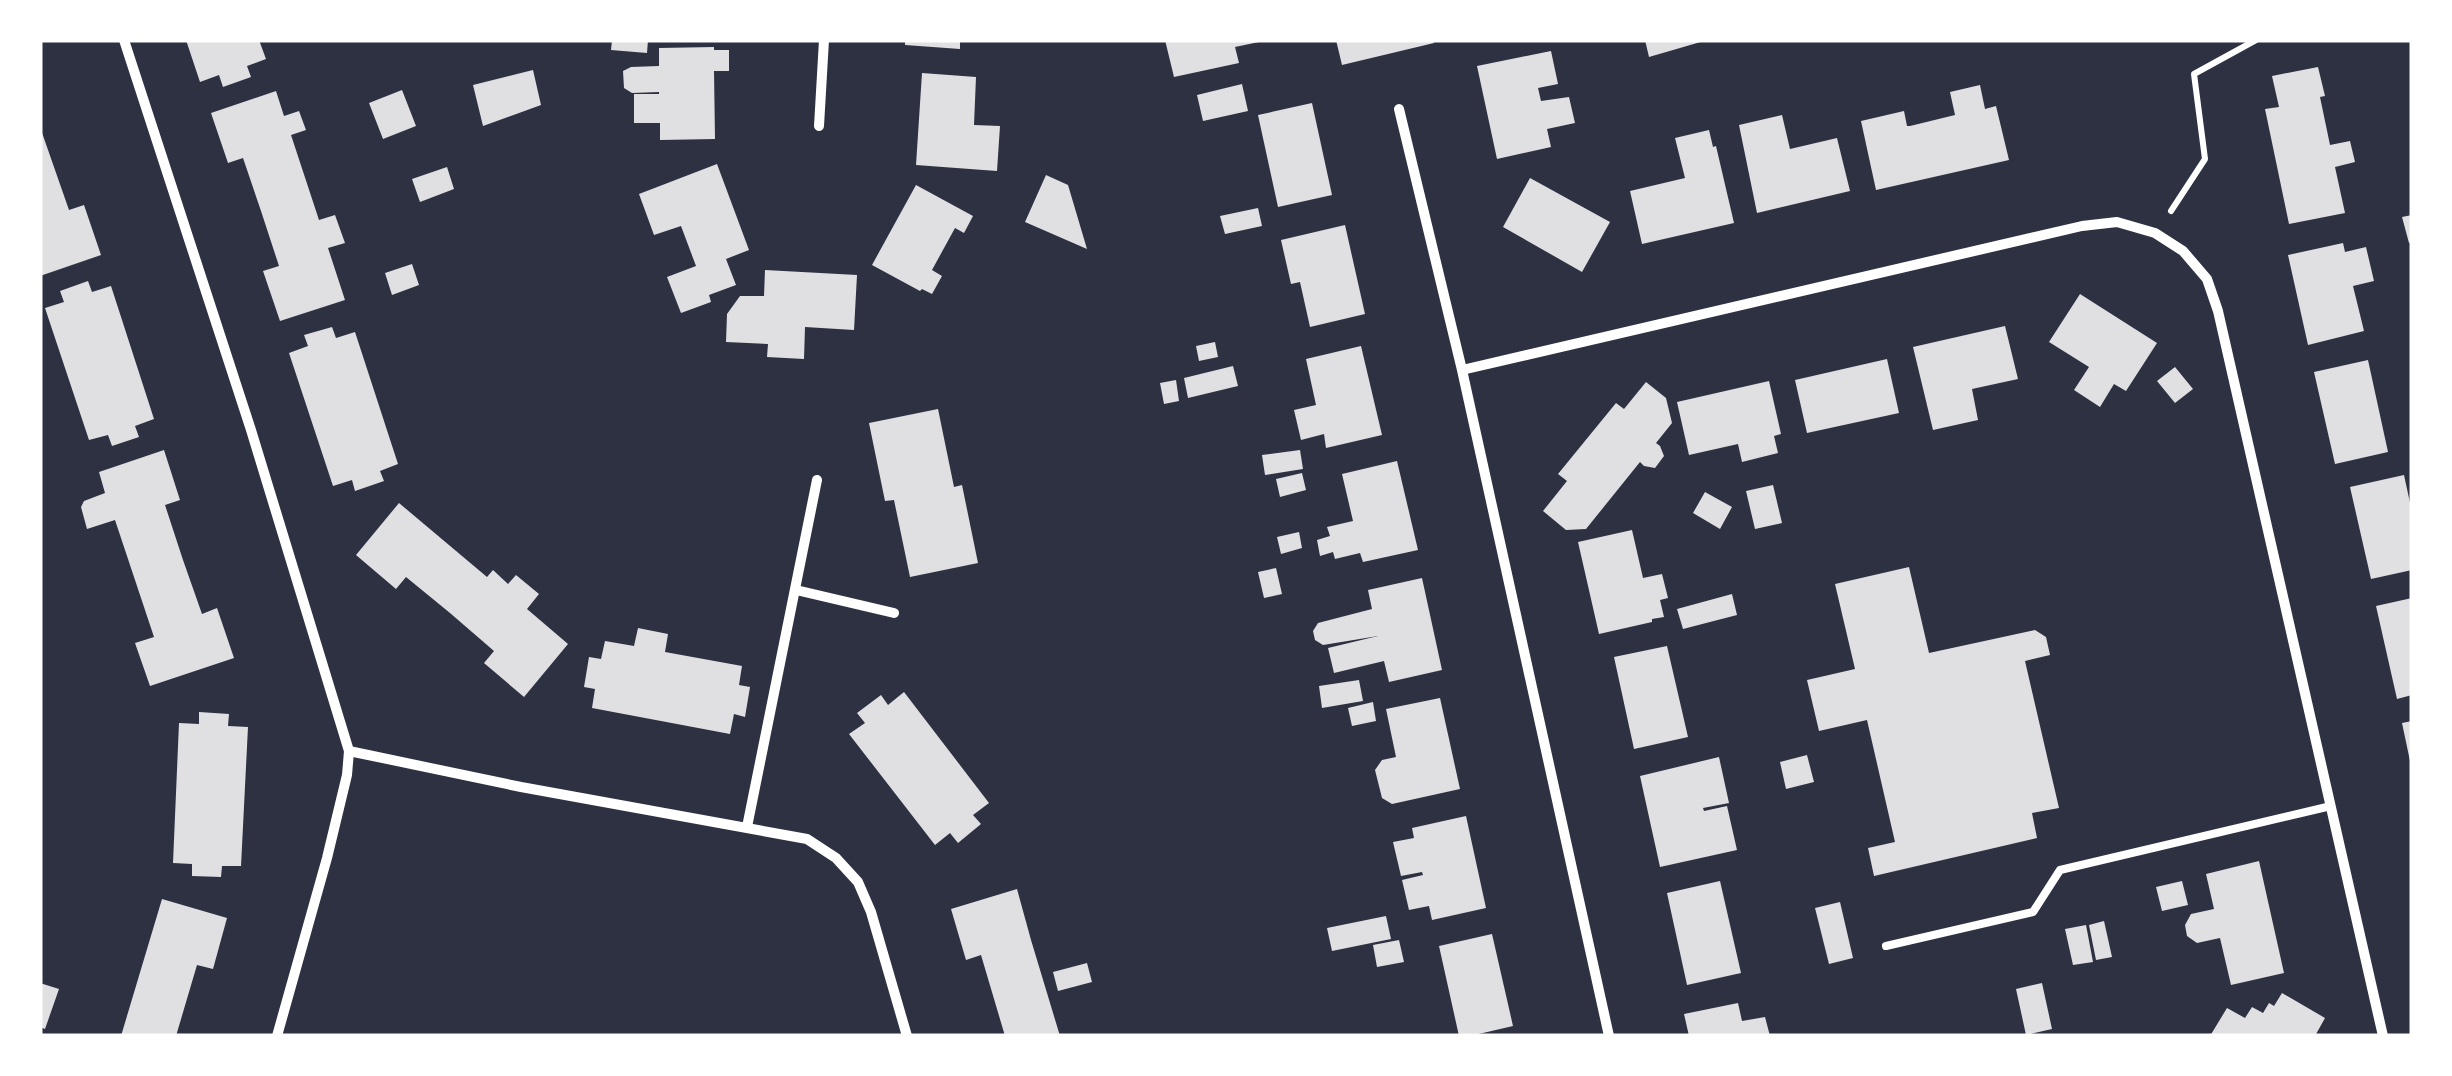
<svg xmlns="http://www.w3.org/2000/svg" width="2452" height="1076" font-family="Roboto,sans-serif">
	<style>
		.building { fill: #e0e0e3 }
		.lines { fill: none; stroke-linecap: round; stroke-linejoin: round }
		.path { stroke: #fff; stroke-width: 6 }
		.service { stroke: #fff; stroke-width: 8 }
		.minor { stroke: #fff; stroke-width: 10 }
	</style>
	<rect width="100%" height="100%" fill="#2d3142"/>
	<path class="building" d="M186,40H259L266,59L247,66L251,77L223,87L219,75L200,82Z
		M612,40H648L647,53L611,50Z
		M905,40H960V49L905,45Z
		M1165,40H1259V42L1235,47L1239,63L1174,77Z
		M1336,40H1433L1434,43L1342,65Z
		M1645,40H1704V41L1649,57Z
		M714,47V50H729V71H714L715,139L660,140V123H634V94H659V92L632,93L624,88L623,71L631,67L659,66V48Z
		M1551,51L1558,84L1538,88L1541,101L1569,97L1575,123L1547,129L1551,147L1497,159L1477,66Z
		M2318,67L2325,96L2320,97L2330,145L2350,141L2355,162L2335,167L2345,213L2289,224L2265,109L2279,107L2272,76Z
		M533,70L541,105L483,126L473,85Z
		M922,73L976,77L974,125L1000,126L997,171L916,165Z
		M1242,84L1248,111L1203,121L1197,95Z
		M1980,85L1985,109L1996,106L2009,160L1876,190L1861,121L1904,111L1907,126H1910L1955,115L1950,92Z
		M402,90L416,126L383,139L369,103Z
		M276,91L284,116L299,111L306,130L291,135L319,220L335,215L345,243L328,248L345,300L280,321L263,271L279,266L261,211L243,158L228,163L211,113Z
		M1312,103L1332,195L1278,207L1258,115Z
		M1782,115L1790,149L1837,138L1850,191L1757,213L1739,125Z
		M40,127L69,210L84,205L101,255L40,276Z
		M1709,130L1713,147L1716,146L1734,223L1642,244L1630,191L1685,178L1675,138Z
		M717,164L749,250L726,259L736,285L709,295L711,302L681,313L667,277L696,266L681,226L654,235L639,194Z
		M447,167L454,189L420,202L412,179Z
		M1046,175L1068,185L1087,249L1025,222Z
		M1530,178L1610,222L1582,272L1503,227Z
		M916,185L973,216L964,233L955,228L932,270L942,276L932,294L922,289L920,291L872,265Z
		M1258,208L1262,226L1225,234L1220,216Z
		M2412,215V242L2409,243L2402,217Z
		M1345,225L1365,314L1310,327L1300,282L1291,284L1281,240Z
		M2343,243L2345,252L2366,247L2374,281L2353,286L2364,331L2308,345L2288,255Z
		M412,264L419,285L392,295L385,273Z
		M765,270L857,275L854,330L805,327L804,359L767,357L768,344L726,342L727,314L740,296H764Z
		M88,281L92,292L111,286L154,419L135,426L139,437L112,446L108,435L89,440L45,308L64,302L60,291Z
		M2080,294L2157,343L2126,391L2114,384L2100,407L2074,390L2089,367L2049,342Z
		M2005,326L2018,379L1972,389L1978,420L1933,430L1913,347Z
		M332,327L336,338L355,332L398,464L380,471L384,481L355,491L352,480L333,486L289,353L308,346L304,335Z
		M1215,342L1218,357L1199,361L1196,346Z
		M1361,346L1382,435L1326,448L1324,434L1301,440L1294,410L1316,405L1306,359Z
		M1887,359L1899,413L1807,433L1795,380Z
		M2368,360L2388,452L2335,464L2314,372Z
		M1233,366L1238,386L1188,398L1184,378Z
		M2175,367L2193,389L2175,403L2157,381Z
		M1176,380L1179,401L1164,404L1160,383Z
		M1769,381L1781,434L1774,436L1778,453L1742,462L1738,444L1689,455L1677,402Z
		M1646,382L1666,398L1672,423L1656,443L1660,446L1664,456L1655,468L1644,466L1640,462L1586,529L1566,530L1543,511L1567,481L1558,474L1616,403L1624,409Z
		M938,409L954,487L962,485L978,563L910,577L894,500L885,501L869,423Z
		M164,450L180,500L165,505L183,560L202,614L217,608L234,658L150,686L135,643L154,637L115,520L87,529L81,507L84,501L105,493L99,472Z
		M1300,450L1303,469L1265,475L1262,455Z
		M1397,461L1418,550L1363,562L1360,553L1335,559L1333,552L1320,556L1317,540L1330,536L1327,527L1353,521L1342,474Z
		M1302,473L1306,490L1280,497L1276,479Z
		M2404,475L2412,512V570L2371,579L2350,487Z
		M1773,485L1782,523L1755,529L1746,491Z
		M1705,492L1732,507L1720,529L1693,513Z
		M399,503L487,577L493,570L508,584L516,575L539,594L527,609L568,644L524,697L484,663L494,651L450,613L406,577L396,589L356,555Z
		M1632,530L1643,578L1662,574L1668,598L1660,600L1664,617L1652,619V622L1599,634L1578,542Z
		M1299,532L1302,548L1281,554L1277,537Z
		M1909,567L1929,653L2035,630L2046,637L2050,655L2025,661L2059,808L2032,813L2037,838L1874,876L1868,848L1895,842L1867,720L1819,731L1807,680L1855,669L1835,584Z
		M1276,568L1282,594L1264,598L1258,572Z
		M1422,578L1442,670L1389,682L1384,661L1334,673L1328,648L1378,636L1323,645L1315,640L1313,631L1318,623L1372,609L1368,590Z
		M1732,594L1737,615L1683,629L1677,609Z
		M2412,598V695L2397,699L2376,606Z
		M638,628L668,634L665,652L742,666L739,685L750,687L745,717L734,714L730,734L592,708L595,689L584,687L589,657L601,659L605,641L634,646Z
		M1667,646L1688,737L1634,749L1614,657Z
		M1359,680L1363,701L1322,708L1319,686Z
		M904,692L989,803L973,815L981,824L958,843L950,833L935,845L849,734L865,723L857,713L881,695L888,705Z
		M1440,698L1460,789L1392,804L1382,798L1375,770L1382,760L1396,757L1386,709Z
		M1373,702L1376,721L1352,726L1348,708Z
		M199,712L229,714L228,726L248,727L241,866H222L221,877L192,876V864L173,863L179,723L199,724Z
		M2412,721V761H2410L2402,723Z
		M1807,755L1814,782L1786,789L1780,762Z
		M1719,757L1729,803L1703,808L1704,811L1727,806L1737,850L1660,867L1640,776Z
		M1466,816L1486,908L1432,920L1429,906L1409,910L1402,880L1423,875L1422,872L1401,876L1393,842L1414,838L1412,828Z
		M2259,861L2284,973L2231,985L2220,938L2197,943L2187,936L2185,925L2191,914L2214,909L2206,874Z
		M1720,881L1741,973L1687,985L1667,893Z
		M2182,881L2188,905L2162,911L2156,887Z
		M1017,889L1031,940L1060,1036H1005L981,955L966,960L951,909Z
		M162,899L227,918L213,969L197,965L176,1036H121Z
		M1840,902L1853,958L1829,964L1815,908Z
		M1386,916L1391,939L1332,951L1327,928Z
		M2104,921L2112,957L2096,960L2089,925Z
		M2086,925L2093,962L2073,965L2065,929Z
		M1492,934L1513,1026L1470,1036H1459L1439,946Z
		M1399,940L1404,962L1377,967L1373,945Z
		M1087,963L1092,982L1058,991L1053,972Z
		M40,983L59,989L45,1029L40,1027Z
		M2042,983L2052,1029L2026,1035L2016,989Z
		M2282,993L2325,1018L2315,1036H2210L2227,1008L2245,1018L2252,1007L2263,1013L2269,1003L2274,1006Z
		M1738,1003L1742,1021L1765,1017L1770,1036H1689L1684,1014Z"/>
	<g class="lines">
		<path class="path" d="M2171,211L2205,159L2194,74L2256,40"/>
		<path class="service" d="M1886,946L2033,912L2060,870L2331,806"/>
		<path class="minor" d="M124,40L251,430L349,751L347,775L327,858L277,1036
			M1399,109L1462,370L1609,1036
			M819,126L824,40
			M1462,370L2082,226L2117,222L2155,233L2183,251L2207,279L2218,311L2383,1036
			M796,590L894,613
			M349,751L521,787L807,839L836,858L858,882L871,912L907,1036
			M747,827L817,480"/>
	</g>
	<rect width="2452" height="1076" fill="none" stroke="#ffffff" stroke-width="85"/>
</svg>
